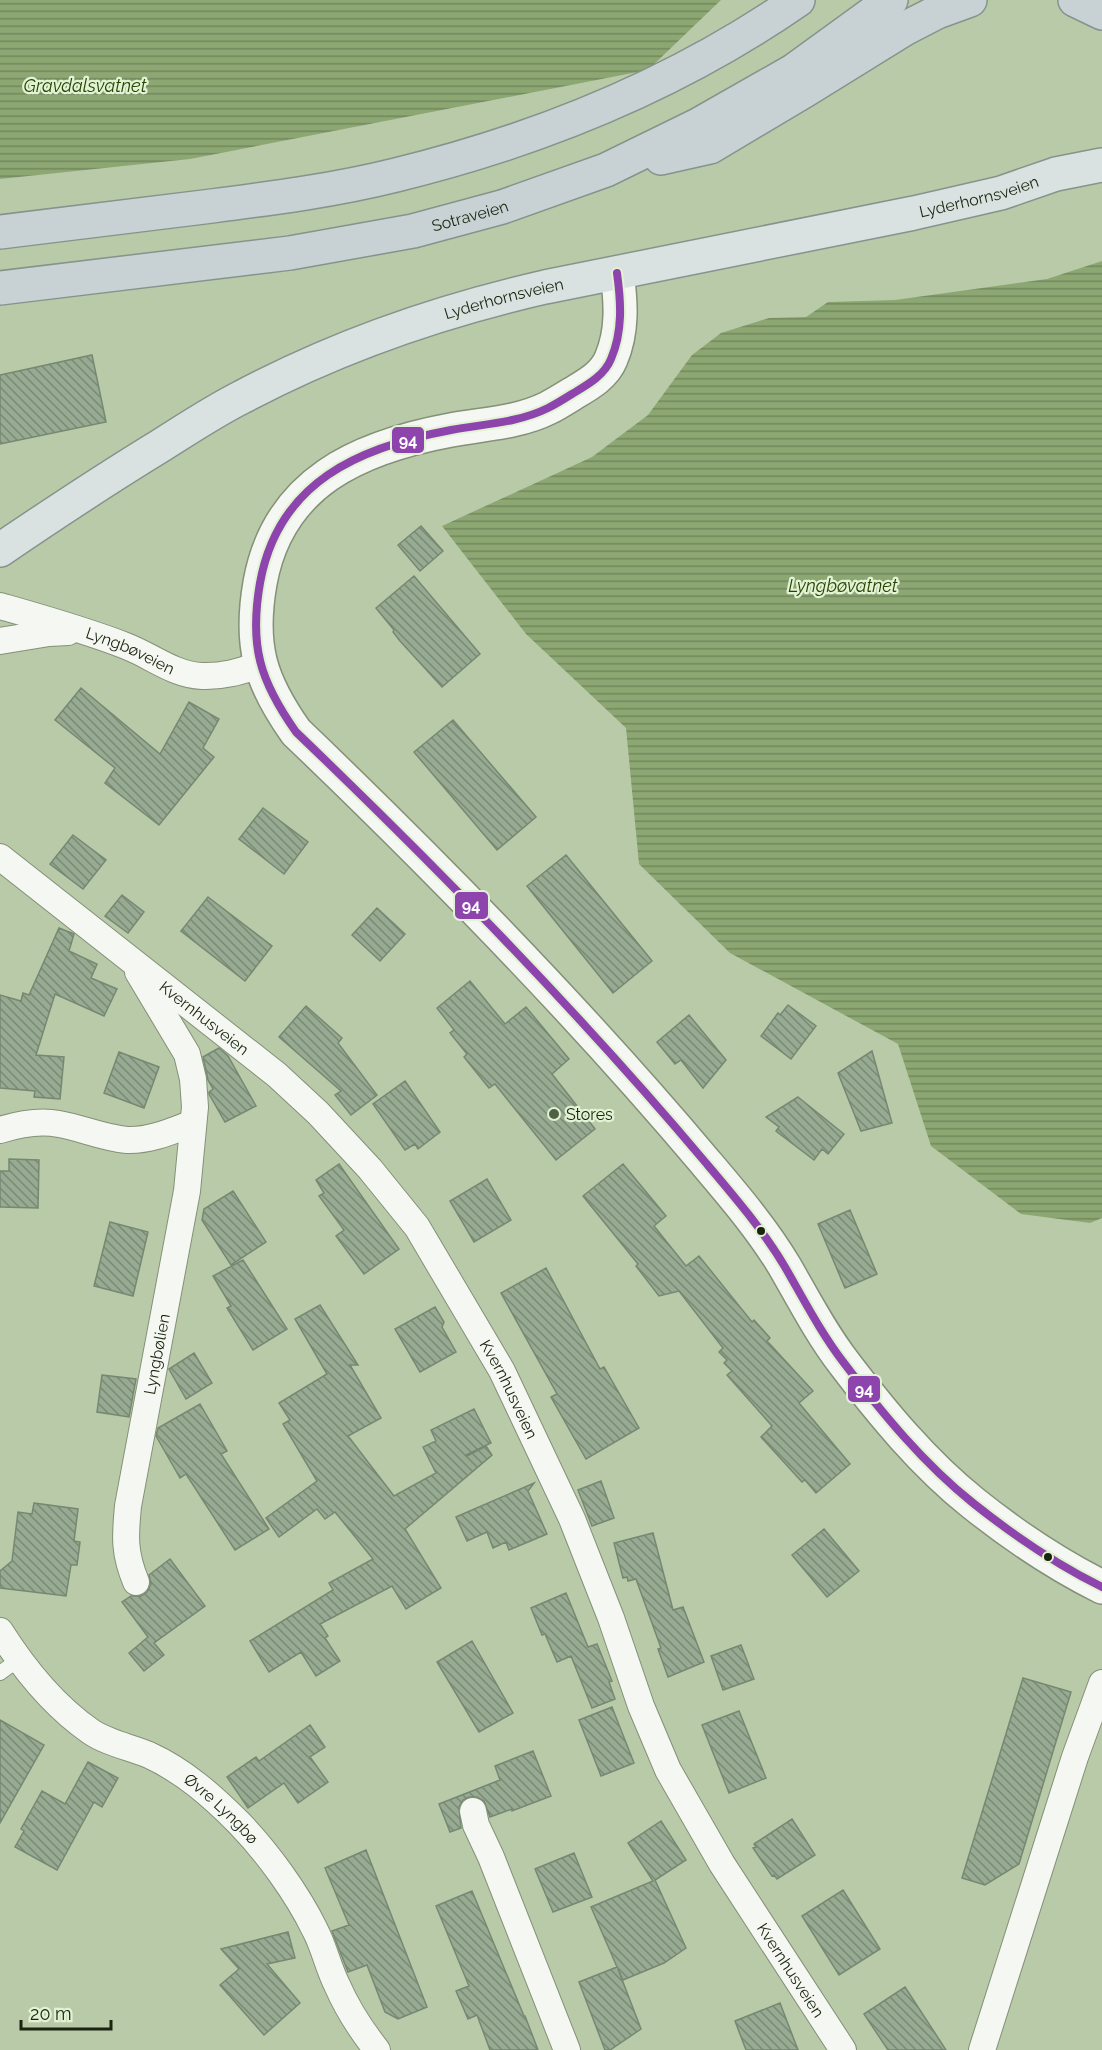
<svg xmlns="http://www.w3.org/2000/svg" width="1102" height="2050" font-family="Raleway,sans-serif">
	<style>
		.water { fill: url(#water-rules) }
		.building { fill: url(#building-back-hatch); stroke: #768871; stroke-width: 1.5 }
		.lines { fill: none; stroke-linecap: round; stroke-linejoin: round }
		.lane-casing { stroke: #849077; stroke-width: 16 }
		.street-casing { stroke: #849077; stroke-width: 28 }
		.secondary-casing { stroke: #849077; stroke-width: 36 }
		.primary-casing { stroke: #84948c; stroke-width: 36 }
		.highway-casing { stroke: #84948c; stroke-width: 36 }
		.lane { stroke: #f4f7f2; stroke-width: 14 }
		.street { stroke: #f4f7f2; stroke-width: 26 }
		.secondary { stroke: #f4f7f2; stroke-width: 33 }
		.primary { stroke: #d9e1e1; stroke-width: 33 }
		.highway { stroke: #c8d2d5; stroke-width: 33 }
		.bus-1-casing { stroke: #e2f2d4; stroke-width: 12 }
		.bus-1 { stroke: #8e44ad; stroke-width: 8 }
		.poi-dot { fill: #515f44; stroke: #e2f2d4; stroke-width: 2 }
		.bus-dot { fill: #19250e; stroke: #e2f2d4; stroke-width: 2 }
		.labels { text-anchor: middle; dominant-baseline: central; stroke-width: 4.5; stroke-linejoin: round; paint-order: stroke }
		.street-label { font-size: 16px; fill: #19250e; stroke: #e2f2d4 }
		.poi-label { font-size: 16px; fill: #19250e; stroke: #e2f2d4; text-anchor: start }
		.water-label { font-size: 18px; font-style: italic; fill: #2a4500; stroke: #e2f2d4 }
		.line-badge { stroke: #e2f2d4; stroke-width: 2 }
		.badge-label { font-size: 16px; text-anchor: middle; font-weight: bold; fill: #fff }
	</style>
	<defs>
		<pattern id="water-rules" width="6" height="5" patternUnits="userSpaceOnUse" patternTransform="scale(1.5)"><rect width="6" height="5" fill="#8da773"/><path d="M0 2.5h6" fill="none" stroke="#72885d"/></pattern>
		<pattern id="building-back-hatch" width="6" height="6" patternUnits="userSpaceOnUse" patternTransform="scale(1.5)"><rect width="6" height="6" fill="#97aa92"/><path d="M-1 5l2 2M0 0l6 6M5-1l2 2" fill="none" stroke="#7a8a76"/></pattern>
	</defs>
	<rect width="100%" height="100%" fill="#b9caa9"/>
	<path class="water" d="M0,0H721L648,70L190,159L0,179Z
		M1102,261V1218L1090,1223L1021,1214L931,1146L898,1044L730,953L639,864L626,728L526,634L442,526L592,457L648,415L692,355L721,333L769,318L806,317L828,302L895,300L1047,279Z"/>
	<path class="building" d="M92,355L106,422L0,444V375Z
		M421,526L443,551L420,571L398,545Z
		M414,576L480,654L442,687L400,641L393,632L394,630L376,608Z
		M81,688L160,754L189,702L219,719L203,748L214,757L159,825L105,783L115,768L55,720Z
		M453,720L536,817L497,850L414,752Z
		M263,808L308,842L284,874L239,839Z
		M73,835L106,860L83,889L50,864Z
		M566,855L652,961L613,993L527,886Z
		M122,895L144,912L128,933L105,916Z
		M208,897L272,946L245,981L181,931Z
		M377,908L405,934L380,961L352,935Z
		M59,928L74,934L69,951L97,964L91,978L117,989L104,1016L55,994L36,1055L64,1057L60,1099L34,1097L35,1091L0,1088V995L21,1001L23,993L29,995Z
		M470,981L505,1024L526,1007L569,1059L552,1074L595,1129L556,1160L495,1084L489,1088L464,1057L467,1054L450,1033L454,1030L437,1008Z
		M788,1005L816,1026L791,1059L761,1036L778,1013L780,1015Z
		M306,1006L342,1038L338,1043L377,1095L351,1115L335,1095L341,1091L279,1037Z
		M689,1015L726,1060L703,1088L681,1060L675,1064L657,1042Z
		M219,1048L228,1056L256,1106L225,1122L209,1094V1092L213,1089L208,1080L203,1057Z
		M872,1051L892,1123L861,1131L838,1073Z
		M119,1052L159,1067L144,1108L104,1093Z
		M405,1081L440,1132L418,1149L415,1144L405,1150L373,1104Z
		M798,1097L844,1134L828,1154L822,1149L814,1160L776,1131L779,1127L766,1117Z
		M9,1159L39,1160L38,1208L0,1207V1171H9Z
		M339,1164L399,1249L364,1274L336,1236L344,1230L319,1196L324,1193L316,1180Z
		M623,1164L666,1216L654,1226L686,1266L699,1256L752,1322L754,1320L770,1338L767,1341L813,1391L799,1403L850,1464L816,1493L805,1480L802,1482L761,1437L772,1426L727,1375L732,1371L724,1363L727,1360L719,1352L723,1348L679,1291L659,1296L636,1266L638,1264L583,1196Z
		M487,1179L511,1220L474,1242L450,1201Z
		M233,1191L266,1242L231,1265L202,1220L204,1209Z
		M850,1210L877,1274L845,1288L818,1224Z
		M110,1222L148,1232L133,1296L94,1286Z
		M243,1260L287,1329L253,1350L227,1308L231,1306L213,1276Z
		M546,1268L600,1369L604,1367L639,1428L586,1459L551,1397L557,1394L501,1293Z
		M320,1305L358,1365H350L381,1418L348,1436L394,1496L436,1473L423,1447L436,1441L431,1430L474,1409L491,1443L466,1455L467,1456L486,1446L492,1455L405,1529L441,1588L406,1609L392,1586L320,1624L328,1636L325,1638L340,1661L316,1676L301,1652L269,1672L250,1641L333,1590L329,1583L373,1559L335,1512L325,1519L317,1509L279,1537L266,1518L317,1481L283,1424L290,1420L279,1403L327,1374L295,1319Z
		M435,1307L444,1322L442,1327L456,1352L420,1372L395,1329Z
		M194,1353L212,1383L186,1399L169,1369Z
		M102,1375L136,1379L129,1417L97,1412Z
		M200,1404L227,1451L221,1454L269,1529L235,1550L186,1474L180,1478L156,1436L158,1428Z
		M601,1481L614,1518L592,1526L578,1490Z
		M534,1483L528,1491L547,1534L509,1550L506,1542L493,1548L487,1532L467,1541L456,1517Z
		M34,1503L78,1509L74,1541L80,1542L77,1565H71L66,1596L0,1588V1571L12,1561L18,1512L32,1514Z
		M824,1529L859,1571L827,1597L792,1555Z
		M653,1533L673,1610L683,1607L704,1662L668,1677L658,1649L661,1648L636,1579L628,1581L627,1577L623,1578L614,1543Z
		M170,1559L205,1606L154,1643L164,1655L144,1671L129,1653L148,1637L122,1602L131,1596H141L147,1592L151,1584L149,1575Z
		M566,1593L588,1647L597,1644L612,1681L609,1682L615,1699L592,1708L571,1656L557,1662L545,1634L542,1635L531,1608Z
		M472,1641L513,1713L479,1732L437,1662Z
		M741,1645L754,1679L723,1690L711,1656Z
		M1023,1678L1071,1692L1019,1864L985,1885L962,1878Z
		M612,1707L634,1763L601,1776L579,1720Z
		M739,1711L766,1778L729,1793L702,1725Z
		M0,1720L44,1745L0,1823Z
		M310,1725L325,1747L310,1757L328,1782L298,1803L284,1783L248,1808L227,1777L256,1757L259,1761Z
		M533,1751L551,1796L512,1811V1809L490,1817L484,1801L477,1797H469L463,1800L459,1807L461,1828L450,1832L439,1804L500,1780L495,1766Z
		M88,1762L118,1778L102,1807L94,1802L57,1870L15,1847L24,1831L21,1829L42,1791L65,1804Z
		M792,1819L815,1855L777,1879L774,1875L772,1876L753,1848L756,1847L754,1844Z
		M661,1821L686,1860L655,1880L686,1948L664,1963L623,1980L618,1969L641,2029L610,2050H605L579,1982L617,1967L591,1907L653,1881L628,1843Z
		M366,1850L427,2007L398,2019L385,2012L367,1965L348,1972L332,1931L349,1925L325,1868Z
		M574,1853L592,1897L553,1912L535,1869Z
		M843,1890L880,1949L839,1975L802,1916Z
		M472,1891L524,2016H525L538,2050H490L477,2015L468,2019L456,1991L469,1986L436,1906Z
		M288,1932L295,1958L267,1964L300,2003L264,2035L220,1985L239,1969L221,1949Z
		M905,1987L946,2050H888L864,2014Z
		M780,2003L798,2050H746L735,2021Z"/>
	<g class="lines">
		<defs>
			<path id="lane" d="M0,1673L18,1660"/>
			<g id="street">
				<path id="s1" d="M0,606C42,618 85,630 126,646C152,656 174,675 202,676C223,677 241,671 260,665"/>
				<path d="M0,641L49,633L68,632"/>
				<path id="s2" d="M0,857L277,1075L318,1113L370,1169L417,1227L502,1371L572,1519L611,1618L641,1706L668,1770L722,1864L843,2050"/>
				<path d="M0,1130C19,1124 39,1120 59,1124C82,1128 103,1138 127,1140C150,1141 172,1131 193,1123"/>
				<path id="s3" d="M136,1582C124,1553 125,1537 128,1506L187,1191L195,1107L193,1079L187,1054L138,972"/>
				<path id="s4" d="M0,1631C24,1669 53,1705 90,1731C107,1743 130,1747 149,1755C184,1771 212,1796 239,1823C267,1852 297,1893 315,1930C324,1947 328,1967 337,1985C347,2008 361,2030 377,2050"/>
				<path d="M473,1811L476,1825L491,1857L567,2050"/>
				<path d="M982,2050L1075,1757L1102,1683"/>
			</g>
			<path id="secondary" d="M617,273C621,302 623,331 611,359C604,376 587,385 572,394C564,399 556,404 548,408C518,423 483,424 451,430C359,447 278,482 260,583C249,646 260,681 296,732C439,869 579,1012 706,1163C734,1196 763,1230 785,1267C804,1300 821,1333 844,1363C882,1413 924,1464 973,1503C1013,1535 1056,1564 1102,1587"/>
			<g id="primary">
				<path id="s5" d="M0,550C53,514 106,479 160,446C187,429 214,411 242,397C338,346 440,311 545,287L914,213L1001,193L1056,174L1102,165"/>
			</g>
			<g id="highway">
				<path d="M1075,0L1102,13"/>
				<path d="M661,158L710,147L804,91L906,28L937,12L970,0"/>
				<path d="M0,232C71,223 142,215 212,206C274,198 336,190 396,175C539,140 677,84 798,0"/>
				<path id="s6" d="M0,288L290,253L413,231L502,207L606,170L698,125L793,71L891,0"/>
			</g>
		</defs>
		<use href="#lane" class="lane-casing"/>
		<use href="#street" class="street-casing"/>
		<use href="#secondary" class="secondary-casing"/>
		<use href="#primary" class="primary-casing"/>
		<use href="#highway" class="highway-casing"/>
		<use href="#lane" class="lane"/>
		<use href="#street" class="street"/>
		<use href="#secondary" class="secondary"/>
		<use href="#primary" class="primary"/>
		<use href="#highway" class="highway"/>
		<defs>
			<path id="bus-1" d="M617,273C621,302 623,331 611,359C604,376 587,385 572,394C564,399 556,404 548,408C518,423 483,424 451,430C359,447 278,482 260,583C249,646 260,681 296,732C439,869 579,1012 706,1163C734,1196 763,1230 785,1267C804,1300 821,1333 844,1363C882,1413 924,1464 973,1503C1013,1535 1056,1564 1102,1587"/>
		</defs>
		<use href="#bus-1" class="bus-1-casing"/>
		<use href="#bus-1" class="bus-1"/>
	</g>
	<circle class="poi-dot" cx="554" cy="1114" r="6"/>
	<g class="bus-dot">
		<circle cx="761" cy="1231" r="5"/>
		<circle cx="1048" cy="1557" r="5"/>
	</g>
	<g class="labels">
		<g class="street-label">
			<text stroke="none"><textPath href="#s5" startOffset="1053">Lyderhornsveien</textPath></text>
			<text stroke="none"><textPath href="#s6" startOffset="476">Sotraveien</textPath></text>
			<text stroke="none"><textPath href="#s5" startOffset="567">Lyderhornsveien</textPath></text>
			<text stroke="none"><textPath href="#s1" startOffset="138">Lyngbøveien</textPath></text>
			<text stroke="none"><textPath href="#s2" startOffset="260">Kvernhusveien</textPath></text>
			<text stroke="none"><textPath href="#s3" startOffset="232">Lyngbølien</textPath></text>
			<text stroke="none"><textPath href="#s2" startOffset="746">Kvernhusveien</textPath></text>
			<text stroke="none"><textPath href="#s4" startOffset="290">Øvre Lyngbø</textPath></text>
			<text stroke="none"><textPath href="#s2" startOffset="1394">Kvernhusveien</textPath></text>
		</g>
		<g class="poi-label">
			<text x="566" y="1114">Stores</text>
		</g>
		<g class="water-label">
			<text x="85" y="85">Gravdalsvatnet</text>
			<text x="843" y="585">Lyngbøvatnet</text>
		</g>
	</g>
	<g class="line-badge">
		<rect x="391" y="426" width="34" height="28" rx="6" fill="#8e44ad"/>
		<rect x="454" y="891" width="35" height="29" rx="6" fill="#8e44ad"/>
		<rect x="847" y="1375" width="34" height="28" rx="6" fill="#8e44ad"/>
	</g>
	<g class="badge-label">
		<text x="408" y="446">94</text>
		<text x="471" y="911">94</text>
		<text x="864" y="1395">94</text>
	</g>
	<path d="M21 2020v9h90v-9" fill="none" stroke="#19250e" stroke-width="3"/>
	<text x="30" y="2020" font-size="18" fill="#19250e" stroke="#e2f2d4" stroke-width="4.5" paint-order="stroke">20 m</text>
</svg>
